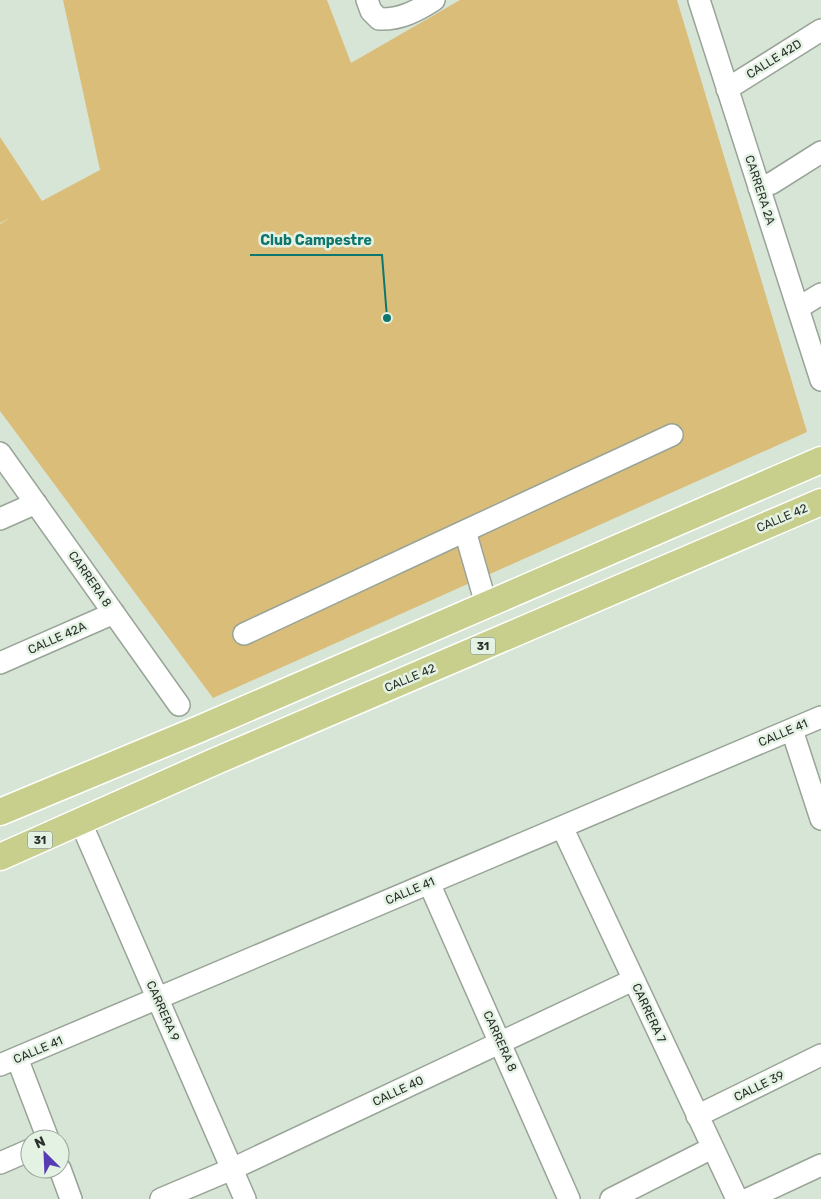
<svg xmlns="http://www.w3.org/2000/svg" width="821" height="1199" font-family="Rubik,sans-serif">
	<style>
		.green { fill: #dbbd7a }
		.lines { fill: none; stroke-linecap: round; stroke-linejoin: round }
		.minor-casing { stroke: #98a497; stroke-width: 24 }
		.major-casing { stroke: #fff; stroke-width: 29 }
		.minor { stroke: #fff; stroke-width: 21 }
		.major { stroke: #c8cf8c; stroke-width: 26 }
		.labels { text-anchor: middle; dominant-baseline: central; stroke-width: 5; stroke-linejoin: round; paint-order: stroke }
		.shield { fill: #e4f2e4; stroke: #626a62; stroke-width: 1 }
		.shield-label { font-size: 11px; font-weight: bold; fill: #2b302b }
		.street-label { font-size: 12px; fill: #2b302b; stroke: #e4f2e4 }
		.leader { fill: none; stroke: #0f766e; stroke-width: 2 }
		.callout-dot { fill: #0f766e; stroke: #e4f2e4; stroke-width: 2 }
		.callout-label { font-size: 14px; text-anchor: middle; font-weight: bold; fill: #0f766e; stroke: #e4f2e4; stroke-width: 5; stroke-linejoin: round; paint-order: stroke }
	</style>
	<rect width="100%" height="100%" fill="#d7e5d6"/>
	<path class="green" d="M63,0H327L351,63L460,0H677L807,432L213,698L0,411V224L10,218L0,223V137L42,201L100,170Z"/>
	<g class="lines">
		<defs>
			<path id="minor" d="M367,0L371,11L379,19C400,20 417,11 434,0
				M699,0L821,380
				M727,89L821,30
				M759,188L772,183L821,152
				M798,308L821,294
				M0,453L179,705
				M0,519L36,503
				M486,604L465,531L672,435
				M244,634L465,531
				M0,663L114,613
				M792,730L821,819
				M81,823L245,1199
				M562,827L737,1199
				M429,883L569,1199
				M17,1058L48,1139
				M0,1065L821,717
				M697,1116L821,1055
				M0,1163L30,1150
				M60,1169L71,1199
				M161,1199L232,1169L633,980
				M611,1199L712,1148
				M748,1199L821,1165"/>
			<path id="major" d="M0,812L197,730L821,460
				M0,857L216,761L821,502"/>
		</defs>
		<use href="#minor" class="minor-casing"/>
		<use href="#major" class="major-casing"/>
		<use href="#minor" class="minor"/>
		<use href="#major" class="major"/>
	</g>
	<g class="labels">
		<g class="shield">
			<rect x="470.5" y="637.5" width="25" height="17" rx="4"/>
			<rect x="27.5" y="831.5" width="25" height="17" rx="4"/>
		</g>
		<g class="shield-label">
			<text x="483" y="646">31</text>
			<text x="40" y="840">31</text>
		</g>
		<g class="street-label">
			<text transform="translate(774 59) rotate(-32)">CALLE 42D</text>
			<text transform="translate(760 190) rotate(72)">CARRERA 2A</text>
			<text transform="translate(782 518) rotate(-23)">CALLE 42</text>
			<text transform="translate(90 579) rotate(55)">CARRERA 8</text>
			<text transform="translate(57 638) rotate(-24)">CALLE 42A</text>
			<text transform="translate(410 678) rotate(-23)">CALLE 42</text>
			<text transform="translate(783 733) rotate(-23)">CALLE 41</text>
			<text transform="translate(410 891) rotate(-23)">CALLE 41</text>
			<text transform="translate(163 1011) rotate(66)">CARRERA 9</text>
			<text transform="translate(649 1013) rotate(65)">CARRERA 7</text>
			<text transform="translate(500 1041) rotate(66)">CARRERA 8</text>
			<text transform="translate(38 1050) rotate(-23)">CALLE 41</text>
			<text transform="translate(759 1086) rotate(-26)">CALLE 39</text>
			<text transform="translate(398 1091) rotate(-25)">CALLE 40</text>
		</g>
	</g>
	<path class="leader" d="M387 318L382 255H250"/>
	<circle class="callout-dot" cx="387" cy="318" r="5"/>
	<g class="callout-label">
		<text x="316" y="245">Club Campestre</text>
	</g>
	<g transform="translate(45 1154) rotate(336)"><circle r="24" fill="#e4f2e4" stroke="#9aa49a"/>
	<path d="M0-4L9 19L0 12L-9 19Z" fill="#563bb3"/>
	<text y="-8" font-size="14" font-weight="bold" text-anchor="middle" fill="#2b302b">N</text>
	</g>
</svg>
